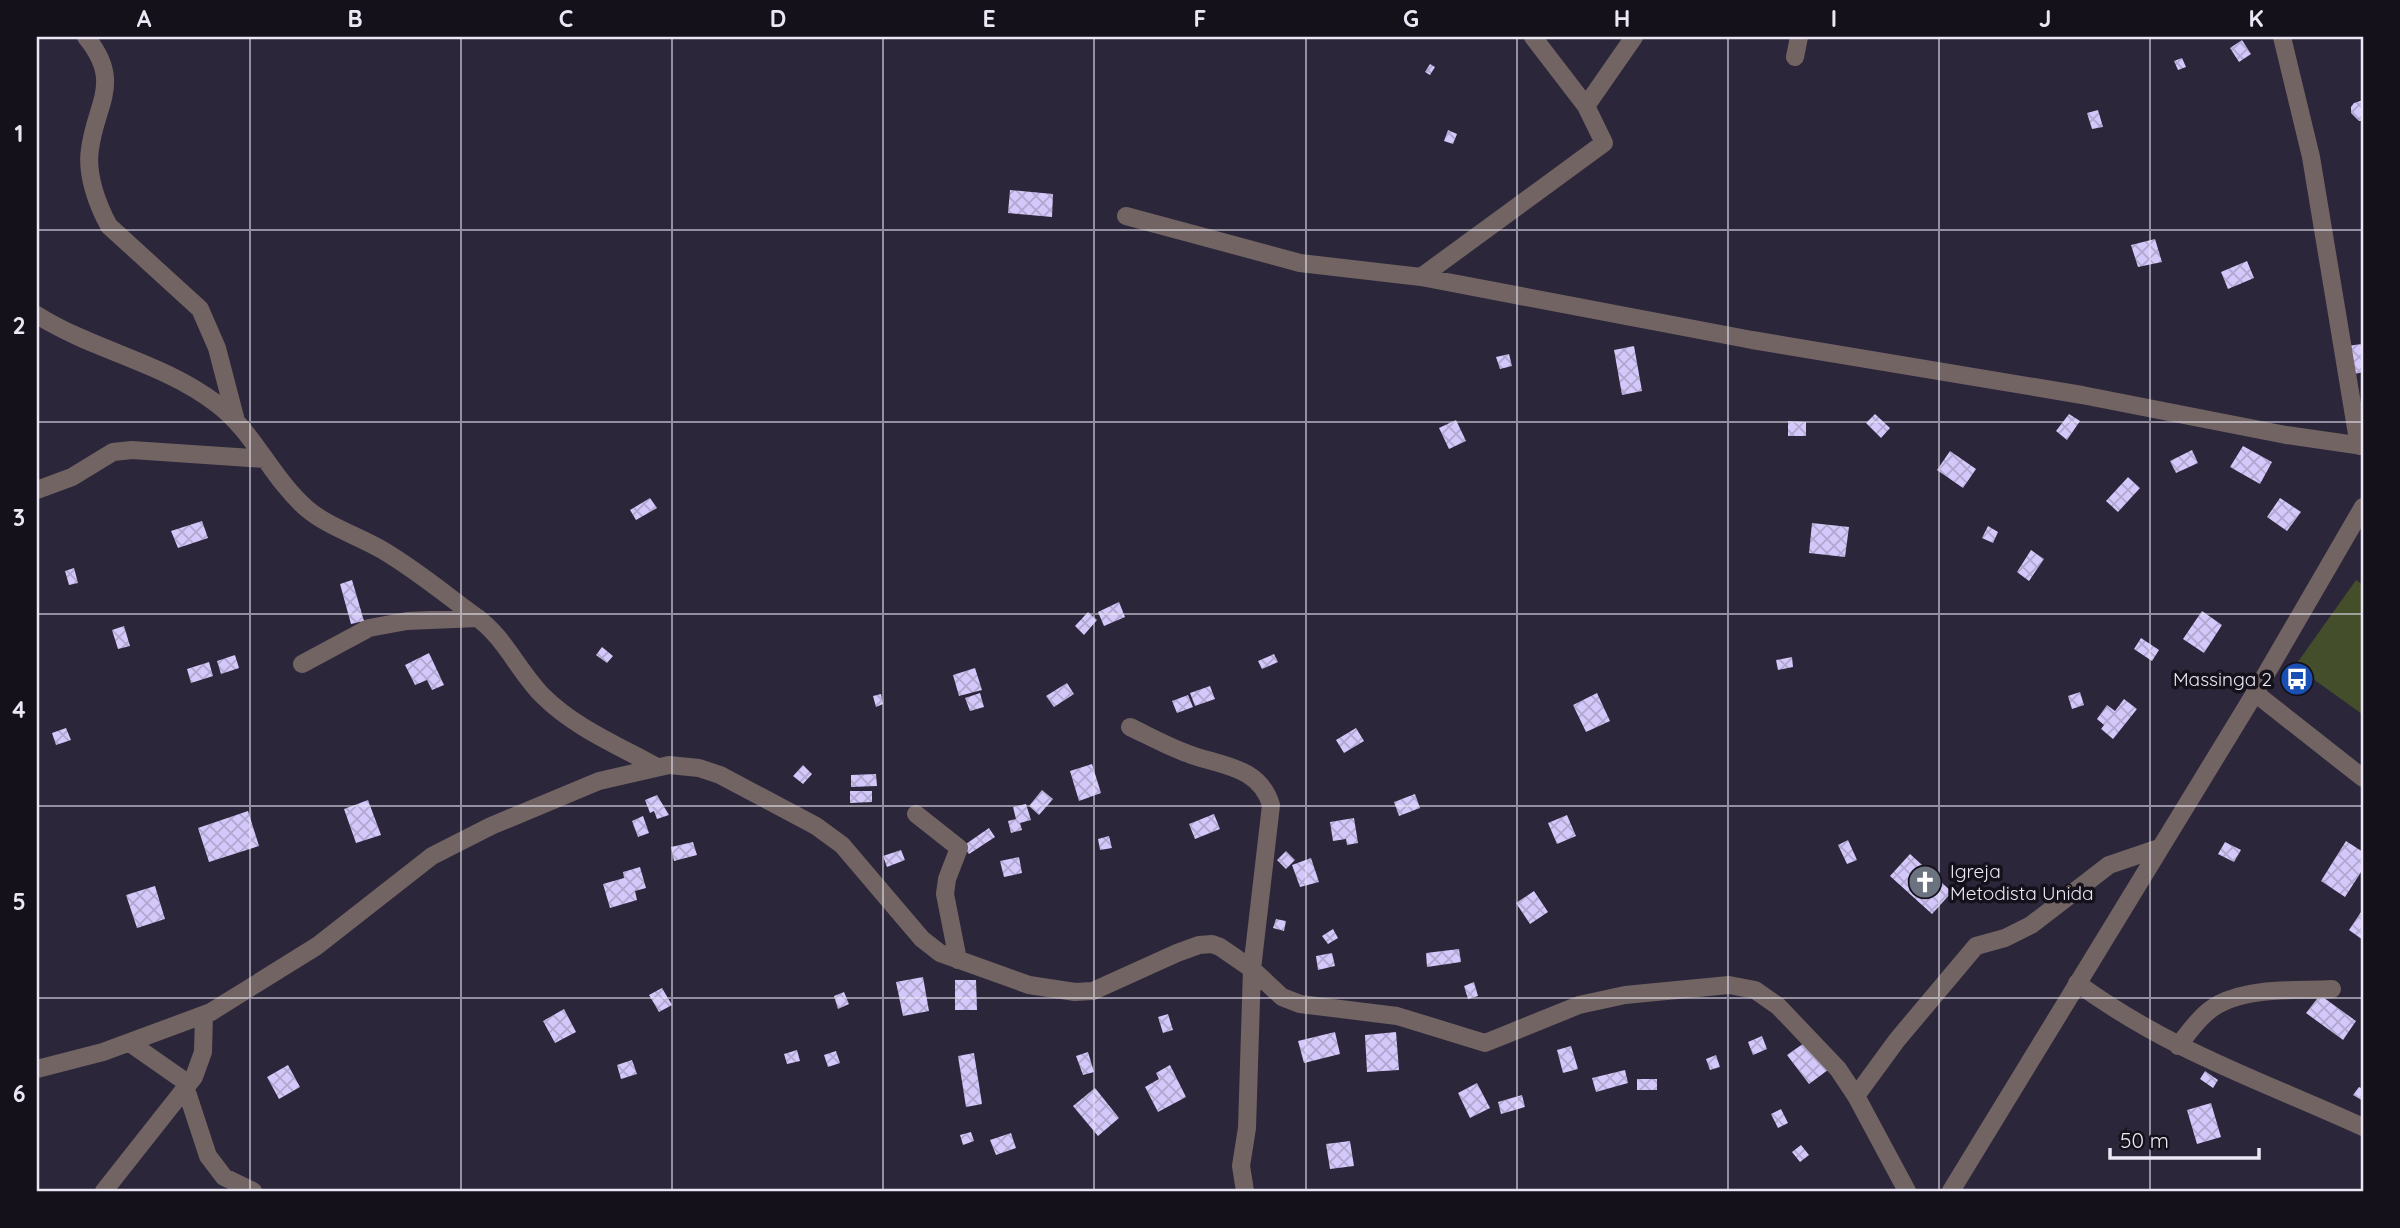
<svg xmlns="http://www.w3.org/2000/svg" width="2400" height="1228" font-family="Quicksand,sans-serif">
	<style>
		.pitch { fill: #444e2b }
		.building { fill: url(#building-cross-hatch) }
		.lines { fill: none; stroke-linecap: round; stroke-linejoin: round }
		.minor { stroke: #716462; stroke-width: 18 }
		.tertiary { stroke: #716462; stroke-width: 18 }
		.grid { fill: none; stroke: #ebe7f5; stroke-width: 2; stroke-opacity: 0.55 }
		.labels { text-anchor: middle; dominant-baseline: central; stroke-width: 7; stroke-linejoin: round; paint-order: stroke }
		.poi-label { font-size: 19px; fill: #ebe7f5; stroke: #14111a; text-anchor: end }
		.neatline { fill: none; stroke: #ebe7f5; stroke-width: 2.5 }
		.grid-label { font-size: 23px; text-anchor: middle; font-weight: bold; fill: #ebe7f5 }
	</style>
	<defs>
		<pattern id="building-cross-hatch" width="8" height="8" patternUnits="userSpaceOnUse" patternTransform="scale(1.75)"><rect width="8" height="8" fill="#d4c8fb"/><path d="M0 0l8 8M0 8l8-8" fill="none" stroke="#b0a7cf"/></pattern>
	</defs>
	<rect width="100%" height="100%" fill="#2c263a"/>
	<path class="pitch" d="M2356,580L2363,585L2362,714L2295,666Z"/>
	<path class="building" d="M2242,40L2251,54L2239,62L2230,48Z
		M2182,58L2186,67L2178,70L2174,61Z
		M1430,64L1435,67L1430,75L1425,72Z
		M2363,100V121H2359L2351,113V107L2354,103Z
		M2098,110L2103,127L2092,129L2087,113Z
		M1448,130L1457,134L1453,144L1444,141Z
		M1010,190L1053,194L1052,217L1008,213Z
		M2155,239L2162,262L2138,267L2131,245Z
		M2247,261L2254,278L2228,289L2221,272Z
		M2361,344L2363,372L2355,374L2348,346Z
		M1634,346L1642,391L1622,395L1614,350Z
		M1509,354L1512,366L1500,369L1496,357Z
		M1875,414L1890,428L1881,438L1866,423Z
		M2069,414L2080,421L2067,440L2056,431Z
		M1456,420L1466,441L1449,449L1439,428Z
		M1788,421L1806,422V436H1788Z
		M2243,446L2272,462L2260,484L2230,467Z
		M2192,450L2198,463L2176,473L2170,461Z
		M1950,451L1976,469L1963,488L1937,470Z
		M2128,477L2140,488L2118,512L2106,501Z
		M650,498L657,508L636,520L630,510Z
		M2280,498L2301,512L2287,531L2267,517Z
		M202,521L208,538L178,548L171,531Z
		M1812,523L1849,527L1845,557L1809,553Z
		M1988,526L1998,532L1993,543L1982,538Z
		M2031,550L2044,559L2029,581L2017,572Z
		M74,568L78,583L69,585L65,571Z
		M352,580L364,621L351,624L340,584Z
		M1119,602L1125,617L1104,626L1098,612Z
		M2202,611L2222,625L2204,653L2183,639Z
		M1088,612L1097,620L1084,635L1075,626Z
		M124,626L130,646L118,649L112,630Z
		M2141,638L2159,650L2152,661L2134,649Z
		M602,647L613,656L607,663L596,655Z
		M429,653L444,685L432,690L427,680L415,685L405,665Z
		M1274,654L1278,662L1262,669L1258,661Z
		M235,655L239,668L221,674L217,661Z
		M1792,657L1793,667L1778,670L1776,660Z
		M209,662L213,676L191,683L187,669Z
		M975,668L982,690L959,696L953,675Z
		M1067,683L1074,694L1054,707L1046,696Z
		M1210,686L1215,699L1195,706L1190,693Z
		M2080,692L2084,705L2072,709L2068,696Z
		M980,693L984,707L970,711L965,698Z
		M1597,693L1610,721L1586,732L1573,705Z
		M881,694L883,704L876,707L873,696Z
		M1188,695L1193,707L1177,713L1172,701Z
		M2124,699L2137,709L2113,739L2101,729L2104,725L2097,719L2107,705L2115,711Z
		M66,728L71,740L56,745L52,733Z
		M1356,728L1364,741L1344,753L1336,740Z
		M1092,764L1101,793L1079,801L1070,771Z
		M803,765L812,774L803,784L793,776Z
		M876,774L877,786L851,787V775Z
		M1042,790L1053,799L1039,815L1029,806Z
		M850,791H872V802L850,803Z
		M1415,794L1420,808L1399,816L1394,802Z
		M657,795L669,815L657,819L654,811L650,813L645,800Z
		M368,800L381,835L356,843L344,809Z
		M1026,804L1031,820L1020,823L1022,830L1011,833L1008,821L1016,819L1013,807Z
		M248,811L259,846L209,862L198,828Z
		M1214,814L1220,829L1195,839L1189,824Z
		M1567,815L1576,836L1557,844L1548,823Z
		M643,816L649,833L638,837L632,821Z
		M1354,818L1358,843L1347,845L1346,839L1333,841L1330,822Z
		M989,828L995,837L969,854L963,846Z
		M1109,836L1112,848L1100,850L1098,839Z
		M1848,840L1857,860L1847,864L1838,845Z
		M2346,841L2363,852V869L2345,897L2321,881Z
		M693,842L697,855L674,861L671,847Z
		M2225,842L2241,850L2234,862L2218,854Z
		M901,850L905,860L887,867L883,856Z
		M1286,851L1295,860L1286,869L1277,860Z
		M1910,854L1952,892L1932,914L1890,876Z
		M1019,857L1022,873L1004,877L1000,861Z
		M1311,858L1319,882L1300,887L1292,865Z
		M640,867L646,888L635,891L637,900L610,908L603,884L624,878L623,872Z
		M155,886L165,919L137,928L126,895Z
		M1534,891L1548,912L1530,924L1516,903Z
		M2361,912L2363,913V940L2349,930Z
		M1276,919L1286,921L1284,931L1273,928Z
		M1333,929L1338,938L1328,944L1322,936Z
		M1459,949L1461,962L1427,967L1426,953Z
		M1332,953L1335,966L1318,970L1316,956Z
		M923,977L929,1011L903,1016L896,982Z
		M955,980H976L977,1010H955Z
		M1474,982L1478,996L1468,999L1464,986Z
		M662,988L672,1005L659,1012L649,995Z
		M844,992L849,1004L838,1009L834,996Z
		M2320,995L2356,1021L2343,1040L2306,1013Z
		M564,1009L576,1032L555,1043L543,1021Z
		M1168,1014L1173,1030L1163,1033L1158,1017Z
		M1335,1032L1340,1054L1304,1063L1298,1041Z
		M1396,1032L1399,1070L1367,1072L1365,1035Z
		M1762,1036L1767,1049L1753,1055L1748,1042Z
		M1807,1041L1828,1070L1809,1084L1787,1055Z
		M1571,1046L1578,1069L1563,1073L1557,1050Z
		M797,1050L800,1061L787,1064L784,1054Z
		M836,1051L840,1063L828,1067L824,1055Z
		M1088,1052L1094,1072L1083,1075L1076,1056Z
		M974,1053L982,1104L966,1107L958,1056Z
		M1716,1055L1720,1067L1710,1070L1706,1059Z
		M632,1060L637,1074L621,1079L617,1065Z
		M288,1065L300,1087L279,1099L267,1077Z
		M1170,1065L1186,1097L1158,1112L1145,1087L1159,1079L1156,1073Z
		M1625,1070L1628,1083L1596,1092L1592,1078Z
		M2205,1071L2218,1080L2213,1088L2200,1079Z
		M1637,1079H1657V1090H1637Z
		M1477,1083L1490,1108L1470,1118L1458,1093Z
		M2359,1087L2363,1089V1101L2353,1095Z
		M1095,1088L1119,1118L1098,1136L1073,1106Z
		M1522,1095L1525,1107L1501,1114L1498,1102Z
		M2211,1103L2221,1137L2197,1144L2187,1110Z
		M1781,1109L1788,1123L1778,1128L1771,1114Z
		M971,1132L974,1141L963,1145L960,1135Z
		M1011,1133L1016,1148L996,1155L990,1140Z
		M1350,1141L1354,1166L1330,1169L1326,1144Z
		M1801,1145L1809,1155L1800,1162L1792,1152Z"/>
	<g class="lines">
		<path class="minor" d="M86,37C123,82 96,103 90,149C86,174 97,204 109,226L200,309L217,348L236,421
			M2282,37L2311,157L2359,446
			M1795,57L1799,37
			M1586,106L1634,37
			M1126,216L1300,263L1421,277L1752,340L2082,395L2286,435L2363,446
			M1421,277L1604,143L1586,106L1533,37
			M37,315C94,351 162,362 217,404C254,432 271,477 306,508C328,527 359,536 384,551C416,570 445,594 475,616C505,637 518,671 543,696C574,727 617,745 655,766
			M37,490L72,477L113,452L132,450L265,459
			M302,664L369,628L407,621L478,618
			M2255,693L2363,778
			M1130,727C1149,736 1167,746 1186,753C1219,766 1259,765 1271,805L1252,969L1247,1128L1241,1166L1245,1191
			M916,814L959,848L947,879L945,894L958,960
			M2077,983C2170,1051 2260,1080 2363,1127
			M130,1043L183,1080L208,1156L224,1177L253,1191
			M2178,1046C2190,1031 2202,1013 2219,1004C2251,987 2297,991 2332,989
			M37,1069L103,1052L211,1012L317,946L432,856L491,826L599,781L669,765L699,768L720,775L816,826L842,845L922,939L940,953L1029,985L1075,992L1093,991L1177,953L1199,945L1212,944L1220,947L1252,969L1282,997L1300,1004L1397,1016L1485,1043L1579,1005L1625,995L1729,985L1755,990L1778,1006L1838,1069L1856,1096L1907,1191
			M1856,1096L1897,1040L1976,946L2005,938L2031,925L2109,865L2159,848
			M104,1191L194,1077L203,1052L204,1015"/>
		<path class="tertiary" d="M1951,1191L2255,693L2363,507"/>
	</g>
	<path class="grid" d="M250,37V1191M461,37V1191M672,37V1191M883,37V1191M1094,37V1191M1306,37V1191M1517,37V1191M1728,37V1191M1939,37V1191M2150,37V1191M37,230H2363M37,422H2363M37,614H2363M37,806H2363M37,998H2363"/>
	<defs>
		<symbol id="bus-disc" viewBox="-11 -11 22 22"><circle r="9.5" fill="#1a4fb4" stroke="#14111a"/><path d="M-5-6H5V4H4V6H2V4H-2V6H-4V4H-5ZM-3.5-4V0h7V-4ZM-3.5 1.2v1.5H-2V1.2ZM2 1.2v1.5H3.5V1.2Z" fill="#fff"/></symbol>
		<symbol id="church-disc" viewBox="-11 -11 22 22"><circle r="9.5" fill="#6b7280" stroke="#14111a"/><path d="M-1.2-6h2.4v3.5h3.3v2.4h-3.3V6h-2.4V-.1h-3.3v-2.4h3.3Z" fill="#fff"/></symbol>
	</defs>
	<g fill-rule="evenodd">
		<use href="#bus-disc" x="2278" y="660" width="38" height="38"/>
		<use href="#church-disc" x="1906" y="863" width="38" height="38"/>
	</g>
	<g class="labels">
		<g class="poi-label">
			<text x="2272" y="679">Massinga 2</text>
			<text x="1950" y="871" text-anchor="start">Igreja<tspan x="1950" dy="22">Metodista Unida</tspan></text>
		</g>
	</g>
	<rect width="2400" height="1228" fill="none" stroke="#14111a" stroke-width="77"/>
	<path d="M2110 1148v10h149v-10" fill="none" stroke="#ebe7f5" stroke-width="3.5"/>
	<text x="2120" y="1148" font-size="21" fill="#ebe7f5" stroke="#14111a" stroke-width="5" paint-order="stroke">50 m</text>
	<rect x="38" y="38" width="2324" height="1152" class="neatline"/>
	<g class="grid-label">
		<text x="144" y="27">A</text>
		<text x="355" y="27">B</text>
		<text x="566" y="27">C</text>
		<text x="778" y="27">D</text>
		<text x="989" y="27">E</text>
		<text x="1200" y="27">F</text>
		<text x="1411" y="27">G</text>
		<text x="1622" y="27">H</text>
		<text x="1834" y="27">I</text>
		<text x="2045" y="27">J</text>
		<text x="2256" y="27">K</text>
		<text x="19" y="142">1</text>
		<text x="19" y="334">2</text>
		<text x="19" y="526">3</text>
		<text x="19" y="718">4</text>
		<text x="19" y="910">5</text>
		<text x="19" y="1102">6</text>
	</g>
</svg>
